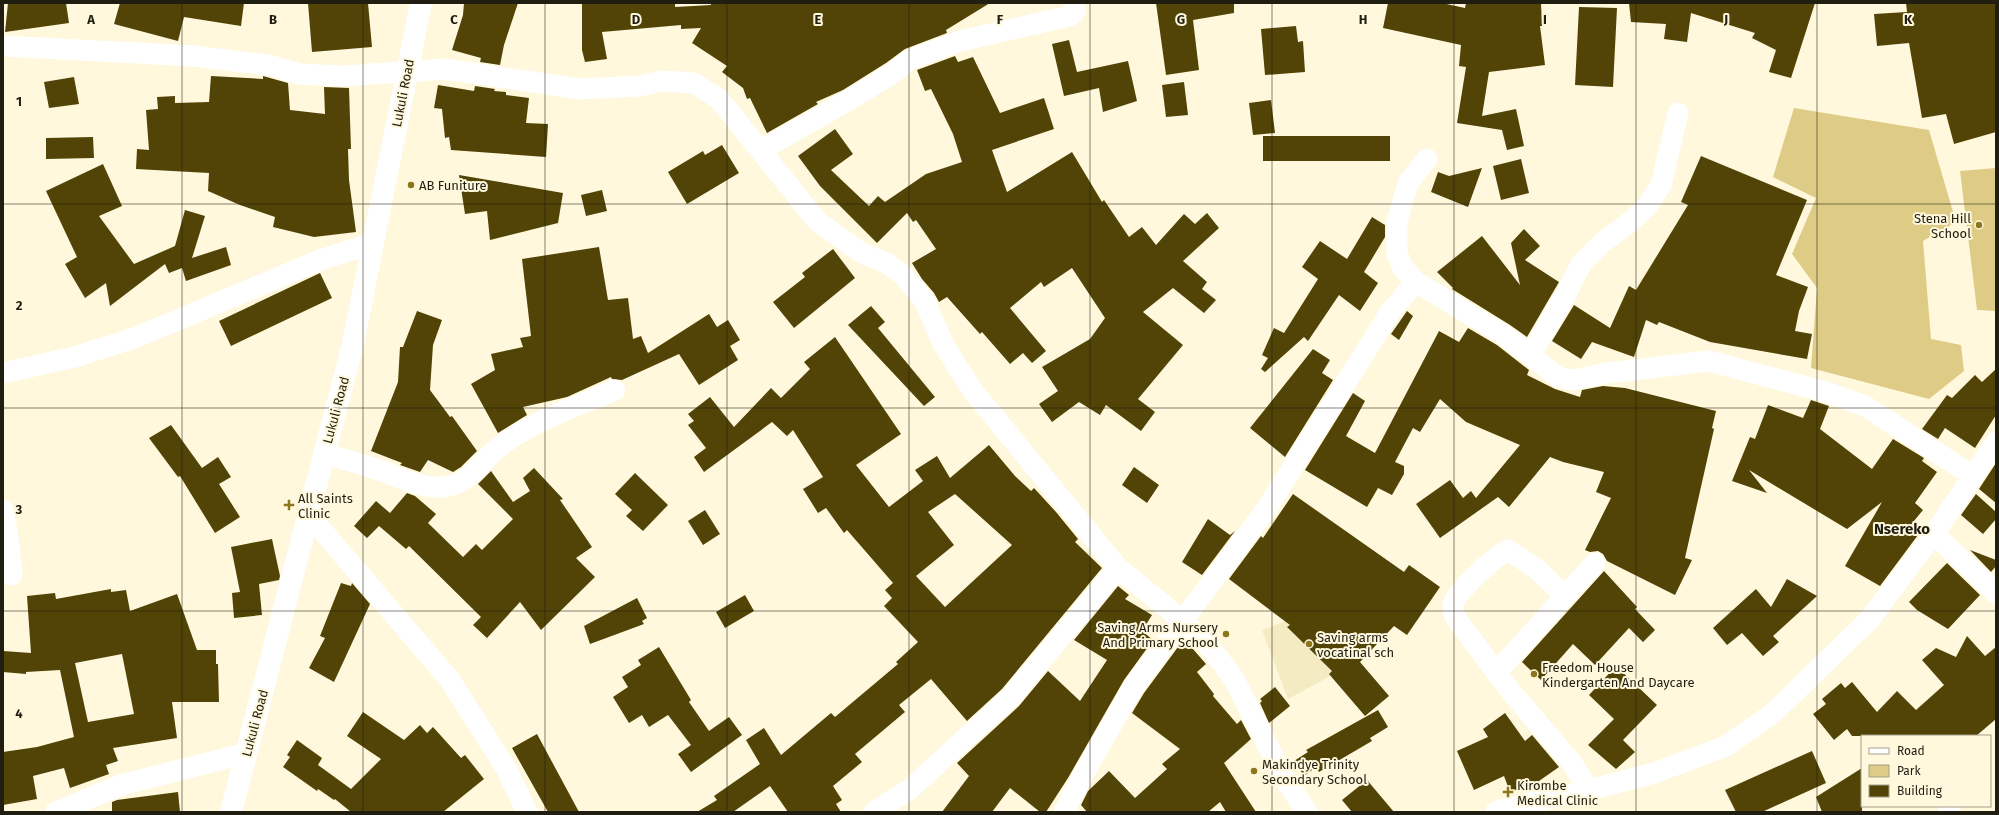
<svg xmlns="http://www.w3.org/2000/svg" width="1999" height="815" font-family="'Fira Sans',sans-serif">
	<style>
		.built { fill: #f5ebc2 }
		.green { fill: #decc86 }
		.building { fill: #514406; fill-rule: evenodd }
		.lines { fill: none; stroke-linecap: round; stroke-linejoin: round }
		.street { stroke: #fff; stroke-width: 21 }
		.secondary { stroke: #fff; stroke-width: 22 }
		.grid { fill: none; stroke: #201d11; stroke-width: 1; stroke-opacity: 0.55 }
		.poi-dot { fill: #8c771c; stroke: #fff8dd; stroke-width: 1.5 }
		.labels { text-anchor: middle; dominant-baseline: central; stroke-width: 4; stroke-linejoin: round; paint-order: stroke }
		.street-label { font-size: 13px; fill: #201d11; stroke: #fff8dd }
		.poi-label { font-size: 13px; fill: #201d11; stroke: #fff8dd; text-anchor: start }
		.quarter-label { font-size: 15px; font-weight: bold; fill: #201d11; stroke: #fff8dd }
		.grid-label { font-size: 13px; text-anchor: middle; font-weight: bold; fill: #201d11; stroke: #fff8dd; stroke-width: 4; stroke-linejoin: round; paint-order: stroke }
	</style>
	<rect width="100%" height="100%" fill="#fff8dd"/>
	<path class="built" d="M1318,609L1362,659L1288,699L1262,630Z"/>
	<path class="green" d="M1794,108L1929,130L1956,222L1923,241L1931,339L1961,345L1964,371L1929,399L1811,368L1817,288L1792,254L1816,198L1773,177Z
		M1996,168V311L1977,310L1960,171Z"/>
	<path class="building" d="M8,3H66L69,23L5,32Z
		M120,3H244L241,26L184,17L178,41L114,24Z
		M308,3H368L372,47L312,52Z
		M464,3H518L504,45L500,65L480,62L481,58L452,50L463,15Z
		M582,3H675V7L711,5V3H990L946,30L947,33L905,49L886,63L843,90L816,102L818,104L767,133L750,98L747,99L743,88L722,72L727,66L692,43L701,28L681,29V25L602,32L607,59L585,62L582,50Z
		M1156,3H1234V13L1193,20L1199,70L1166,75Z
		M1388,3H1442L1465,8L1466,3H1541L1542,26H1540L1545,65L1489,72L1482,116L1516,109L1524,146L1507,150L1502,130L1457,123L1466,67L1459,66L1461,45L1383,28Z
		M1629,3H1815L1791,78L1769,72L1776,50L1752,38L1755,33L1691,13L1687,42L1664,39L1666,24L1631,22Z
		M1906,3H1996V132L1954,144L1946,114L1922,118L1909,43L1877,46L1874,14L1907,12Z
		M1579,7L1617,8L1613,87L1575,85Z
		M1296,26L1298,42L1303,41L1305,72L1265,75L1261,29Z
		M1069,40L1077,72L1128,61L1137,101L1103,112L1099,88L1064,96L1052,44Z
		M955,56L958,62L973,57L1000,113L1044,98L1054,129L992,150L1007,192L1072,152L1102,202L1104,200L1129,237L1142,227L1156,245L1184,214L1195,224L1207,213L1219,228L1183,261L1207,282L1202,289L1216,300L1204,313L1173,288L1143,312L1183,345L1138,399L1155,412L1141,431L1106,405L1100,415L1079,402L1052,422L1039,404L1058,391L1042,367L1090,339L1105,318L1072,268L1044,287L1041,282L1010,308L1046,351L1032,363L1023,353L1010,364L982,332L980,334L947,297L939,302L934,293L922,279L912,263L936,249L916,220L913,222L907,213L877,243L820,186L798,156L835,129L853,154L831,170L869,206L878,196L885,202L926,174L962,162L953,134L931,89L925,91L917,70Z
		M211,76L263,79V76L288,83L290,110L325,114L324,87L349,88L351,149H348L349,180L356,232L314,237L273,227L275,217L240,205L208,191L209,173L136,169L137,149L149,150L146,110L158,109L157,97L175,96V103L209,102Z
		M74,77L79,104L49,108L44,82Z
		M1184,82L1188,115L1166,117L1162,85Z
		M438,85L474,91L475,86L495,89L494,91L506,92V95L529,98L526,123L548,124L546,157L451,150L449,137L445,138L442,109L434,108Z
		M1271,100L1275,133L1253,135L1249,103Z
		M1263,136H1390V161H1263Z
		M93,137L94,158L46,159V138Z
		M722,145L739,173L687,204L668,172L703,151L705,155Z
		M1701,156L1807,200L1776,275L1808,287L1799,311L1795,331L1812,334L1807,359L1710,342L1659,322L1657,325L1646,320L1634,357L1592,342L1581,359L1552,341L1574,305L1610,328L1629,286L1636,290L1688,205L1681,202Z
		M1521,159L1529,193L1501,200L1493,166Z
		M103,164L122,206L99,216L134,264L175,246L185,210L205,216L192,258L226,247L231,265L186,281L182,268L169,273L165,264L110,306L106,283L85,298L65,264L77,257L46,191Z
		M1482,168L1468,207L1431,192L1438,172L1449,176Z
		M459,175L563,193L558,223L490,240L487,211L465,214Z
		M602,190L607,211L586,216L581,195Z
		M1372,217L1385,225V237L1364,272L1378,283L1360,311L1339,295L1308,341L1304,337L1265,372L1261,369L1268,358L1262,355L1274,328L1284,333L1318,279L1302,267L1320,241L1347,259Z
		M1524,229L1540,246L1525,260L1559,282L1527,337L1510,325L1452,289L1453,288L1437,272L1482,236L1520,285L1511,243Z
		M599,247L608,300L628,298L633,339L641,336L648,353L709,314L717,327L728,320L740,340L730,346L738,360L699,385L679,354L622,380L612,379L611,377L567,397L523,407L527,415L498,433L471,384L495,370L491,354L523,347L520,338L531,336L522,259Z
		M833,249L855,278L794,328L773,302L805,277L802,273Z
		M320,273L332,298L231,346L219,321Z
		M871,306L885,322L878,328L935,397L924,406L848,325Z
		M417,311L442,320L433,345L430,390L450,417L452,416L477,451L461,467L453,472L428,460L420,472L400,465L402,463L371,451L398,382L400,347H403Z
		M1407,311L1413,316L1399,340L1391,334Z
		M1468,328L1497,345L1529,370L1527,375L1555,389L1580,397L1582,390L1603,386L1625,388L1716,411L1712,428L1714,429L1685,558L1692,560L1675,595L1607,561L1603,554L1598,551L1590,552L1585,550L1611,498L1596,492L1604,472L1563,462L1550,457L1509,507L1498,497L1440,538L1416,504L1450,480L1463,498L1471,491L1476,498L1520,445L1466,422L1440,399L1420,432L1413,428L1395,462L1404,466V474L1392,495L1378,488L1367,507L1305,470L1353,393L1365,401L1346,436L1375,453L1439,331L1459,342Z
		M835,337L901,434L856,465L889,507L923,481L915,470L937,456L950,478L989,445L1015,476L1031,491L1034,488L1056,512L1078,539L1075,542L1102,568L1002,689L967,721L931,679L899,705L905,712L855,754L862,762L833,786L842,800L836,804L841,812H788L770,786L733,812H697L717,800L714,796L760,764L746,740L764,728L781,755L831,713L835,717L898,664L896,662L918,642L884,606L892,598L885,590L893,583L847,530L844,533L826,508L818,513L803,489L823,477L793,430L787,436L772,422L704,472L694,457L706,448L688,425L694,421L688,414L710,397L734,427L771,388L781,398L810,369L804,362ZM955,494L1012,545L945,607L916,576L954,545L928,512Z
		M1313,349L1330,360L1322,373L1333,380L1285,457L1250,428Z
		M1996,369V415L1975,448L1945,428L1938,439L1922,429L1947,395L1952,398L1975,375L1982,382Z
		M1811,400L1829,406L1820,429L1872,469L1893,439L1924,458L1922,461L1937,472L1915,503L1923,510L1909,527L1921,531L1880,586L1845,566L1882,502L1847,529L1749,470L1767,493L1732,481L1750,437L1755,439L1768,405L1803,418Z
		M171,425L202,468L218,457L231,477L219,484L240,517L215,533L180,476L178,477L149,438Z
		M1996,463V503L1979,489Z
		M1134,467L1159,485L1147,503L1122,485Z
		M534,468L563,499L560,500L592,547L576,558L595,577L541,630L520,602L487,638L473,625L481,617L409,546L406,549L379,526L382,523L367,538L354,526L376,501L390,513L407,493L415,496L436,514L428,523L463,557L476,544L482,550L513,519L478,484L491,471L513,502L530,491L523,478Z
		M635,473L668,505L643,531L626,516L632,510L615,494Z
		M1293,494L1404,572L1409,565L1440,587L1407,635L1394,626L1360,662L1389,696L1365,716L1329,674L1332,671L1287,627L1290,625L1229,579L1261,536L1263,538Z
		M1976,494L1996,512V519L1983,534L1961,515Z
		M705,510L720,534L703,545L688,521Z
		M1208,519L1230,535L1235,531L1202,575L1182,562Z
		M272,539L280,576L279,580L259,584L262,615L234,618L232,593L240,592L231,547Z
		M1970,550L1996,560V566L1991,572Z
		M1947,563L1980,595L1948,629L1917,610L1909,602Z
		M1604,571L1637,607L1635,609L1655,630L1643,642L1629,628L1595,665L1573,644L1541,680L1522,662Z
		M1787,579L1817,596L1773,636L1779,642L1763,656L1742,633L1727,645L1713,628L1756,589L1771,607Z
		M341,583L351,586L352,583L370,604L334,682L309,668L325,638L320,636Z
		M1118,586L1129,595L1125,599L1152,615L1142,631L1153,640L1124,680L1068,778L1046,812H1040L1010,788L992,812H942L969,776L957,763L1019,706L1048,671L1080,701L1107,660L1074,640Z
		M111,589V592L126,590L130,611L177,594L197,650H216V664H218L219,702H172L177,738L113,748L118,761L106,765L109,774L70,788L64,768L33,776L37,799L3,805V752L37,747L74,737L60,670L26,672V674L3,672V651L31,653L27,596L55,593L56,599ZM122,654L134,714L88,722L75,663Z
		M745,595L754,611L725,628L716,612Z
		M637,598L647,618L642,621L644,624L590,644L584,626Z
		M1967,636L1985,656L1996,647V719L1976,736H1852L1847,729L1834,740L1813,714L1826,704L1822,699L1841,683L1845,688L1852,682L1877,712L1897,691L1916,710L1944,685L1922,660L1936,648L1956,657Z
		M1186,641L1206,664L1197,672L1214,694L1213,696L1237,724L1241,720L1251,739L1224,763L1256,812H1226L1220,802L1208,812H1087L1081,805L1088,791L1109,771L1135,798L1167,769L1162,764L1180,749L1132,713L1144,693L1178,647Z
		M659,647L691,700L689,702L709,731L729,717L742,735L691,772L678,754L691,745L668,715L649,727L642,715L629,723L613,697L628,687L622,677L641,665L638,660Z
		M1616,666L1657,705L1623,740L1635,752L1616,769L1588,745L1614,719L1589,695Z
		M1275,687L1290,706L1269,723L1260,703L1262,701L1260,699Z
		M1378,710L1388,727L1370,738L1372,741L1319,772L1316,767L1304,776L1294,761L1308,752L1306,750Z
		M363,712L404,740L420,725L427,733L433,727L461,758L465,755L484,779L443,812H351L335,799L334,800L318,789L317,791L283,767L290,757L287,755L297,740L322,758L318,765L351,789L381,759L347,736Z
		M1505,713L1525,741L1532,735L1559,767L1539,781L1510,792L1504,776L1474,790L1457,751L1488,737L1483,729Z
		M537,734L579,812H548L512,748Z
		M1812,751L1826,783L1762,812H1736L1725,790Z
		M1862,768V812H1822L1816,797Z
		M1367,780L1394,812H1352L1342,800Z
		M178,792L180,812H112V802L117,800Z"/>
	<g class="lines">
		<path class="street" d="M3,46L193,56L269,65L299,74L343,76L444,69L580,89L640,86L662,81L694,83L719,99L818,222L862,253L886,263L903,275L925,301L942,342L973,391L1118,568L1182,620L1211,648L1234,679L1284,778L1307,812
			M761,150L849,100L893,73L909,60L960,41L1070,16L1075,11L1074,3
			M1427,159L1408,183L1397,222V253L1403,268L1416,282L1504,335L1558,377L1572,380L1607,373L1709,361L1826,392L1865,406L1973,476
			M1530,355L1564,298L1581,264L1602,243L1630,222L1648,205L1661,185L1678,113
			M3,373L75,357L137,337L320,260L373,243
			M324,453C342,459 361,464 379,470C399,477 421,489 443,487C471,485 481,459 503,444C536,420 577,406 615,390
			M3,510L8,537L12,575
			M309,515L450,680L507,770L527,812
			M1934,534L1996,593
			M1565,596L1538,570L1508,550C1496,555 1459,590 1454,602C1451,609 1454,614 1457,620L1512,693L1572,763L1589,790
			M1496,673L1595,563
			M1948,806L1950,812
			M56,812L121,785L247,753
			M874,812L910,789L1011,697L1118,568
			M1064,812L1084,773L1134,686L1267,508L1391,311L1416,282
			M1496,812L1503,809L1589,790L1654,773L1726,746L1772,714L1869,620L1934,534L1996,442"/>
		<path class="secondary" d="M231,812L353,344L421,3"/>
	</g>
	<path class="grid" d="M182,3V812M363,3V812M545,3V812M727,3V812M909,3V812M1090,3V812M1272,3V812M1454,3V812M1636,3V812M1817,3V812M3,204H1996M3,408H1996M3,611H1996"/>
	<g class="poi-dot">
		<circle cx="411" cy="185" r="4"/>
		<circle cx="1979" cy="225" r="4"/>
		<path d="M287 499h4v4h4v4h-4v4h-4v-4h-4v-4h4z"/>
		<circle cx="1226" cy="634" r="4"/>
		<circle cx="1309" cy="644" r="4"/>
		<circle cx="1534" cy="674" r="4"/>
		<circle cx="1254" cy="771" r="4"/>
		<path d="M1506 786h4v4h4v4h-4v4h-4v-4h-4v-4h4z"/>
	</g>
	<g class="labels">
		<g class="street-label">
			<text transform="translate(403 93) rotate(-79)">Lukuli Road</text>
			<text transform="translate(336 410) rotate(-75)">Lukuli Road</text>
			<text transform="translate(255 723) rotate(-75)">Lukuli Road</text>
		</g>
		<g class="poi-label">
			<text x="419" y="185">AB Funiture</text>
			<text x="1971" y="218" text-anchor="end">Stena Hill<tspan x="1971" dy="15">School</tspan></text>
			<text x="298" y="498">All Saints<tspan x="298" dy="15">Clinic</tspan></text>
			<text x="1218" y="627" text-anchor="end">Saving Arms Nursery<tspan x="1218" dy="15">And Primary School</tspan></text>
			<text x="1317" y="637">Saving arms<tspan x="1317" dy="15">vocatinal sch</tspan></text>
			<text x="1542" y="667">Freedom House<tspan x="1542" dy="15">Kindergarten And Daycare</tspan></text>
			<text x="1262" y="764">Makindye Trinity<tspan x="1262" dy="15">Secondary School</tspan></text>
			<text x="1517" y="785">Kirombe<tspan x="1517" dy="15">Medical Clinic</tspan></text>
		</g>
		<g class="quarter-label">
			<text x="1902" y="529">Nsereko</text>
		</g>
	</g>
	<g class="grid-label">
		<text x="91" y="24">A</text>
		<text x="273" y="24">B</text>
		<text x="454" y="24">C</text>
		<text x="636" y="24">D</text>
		<text x="818" y="24">E</text>
		<text x="1000" y="24">F</text>
		<text x="1181" y="24">G</text>
		<text x="1363" y="24">H</text>
		<text x="1545" y="24">I</text>
		<text x="1726" y="24">J</text>
		<text x="1908" y="24">K</text>
		<text x="19" y="106">1</text>
		<text x="19" y="310">2</text>
		<text x="19" y="514">3</text>
		<text x="19" y="718">4</text>
	</g>
	<rect width="1999" height="815" fill="none" stroke="#201d11" stroke-width="8"/>
	<rect x="1861" y="735" width="130" height="72" fill="#fff8dd" stroke="#a6a08b"/>
	<rect x="1869" y="748" width="20" height="6" fill="#ffffff" stroke="#a6a08b"/>
	<text x="1897" y="755" font-size="12" fill="#201d11">Road</text>
	<rect x="1869" y="765" width="20" height="12" fill="#decc86" stroke="#a6a08b"/>
	<text x="1897" y="775" font-size="12" fill="#201d11">Park</text>
	<rect x="1869" y="785" width="20" height="12" fill="#514406" stroke="#a6a08b"/>
	<text x="1897" y="795" font-size="12" fill="#201d11">Building</text>
</svg>
